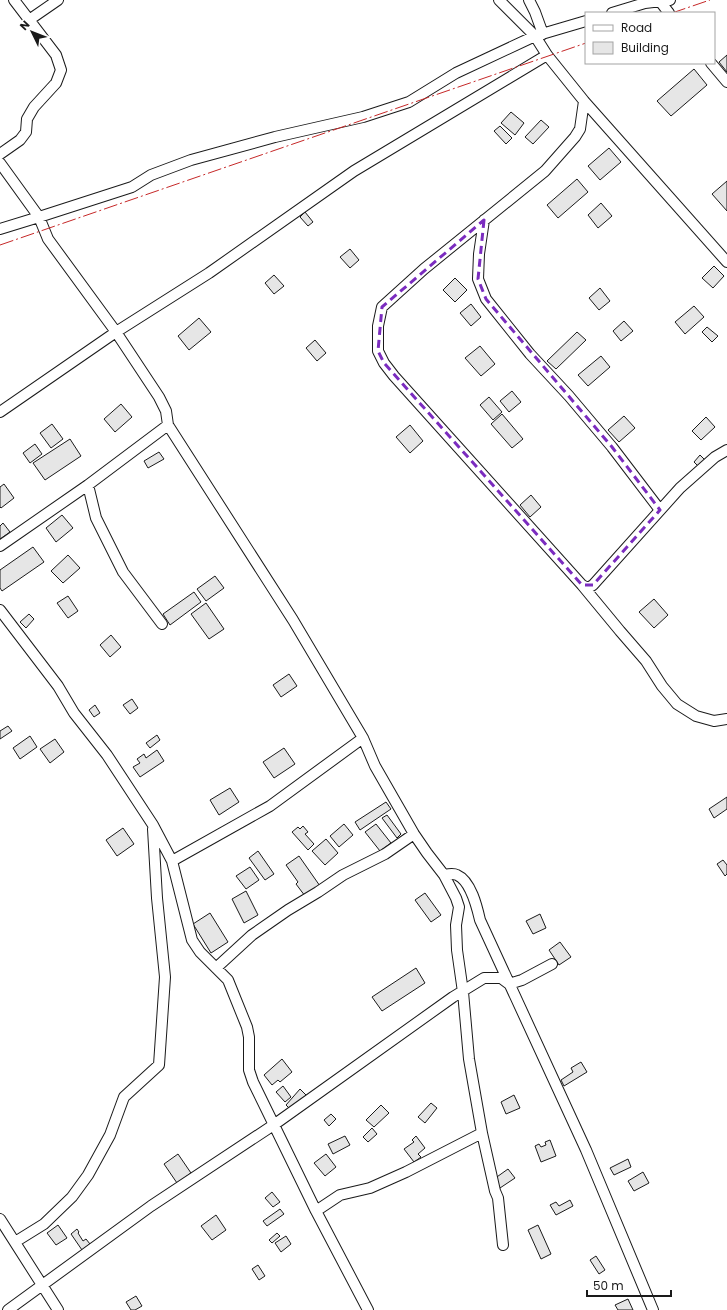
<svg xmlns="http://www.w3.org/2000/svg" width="727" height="1310" font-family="Poppins,sans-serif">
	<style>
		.building { fill: #e6e6e6; stroke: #1a1a1a }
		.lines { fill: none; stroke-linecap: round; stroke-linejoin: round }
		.minor-casing { stroke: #1a1a1a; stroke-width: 12 }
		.minor { stroke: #fff; stroke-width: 10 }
		.power { stroke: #c62828; stroke-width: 1; stroke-dasharray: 14 3 2 3; stroke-linecap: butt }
		.marked { fill: none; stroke: #7b2cbf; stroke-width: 3; stroke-dasharray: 8 5; stroke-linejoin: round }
	</style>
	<rect width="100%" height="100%" fill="#fff"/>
	<path class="building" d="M727,55V72L719,62Z
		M694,69L707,85L671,116L657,101Z
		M511,112L524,123L515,135L501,123Z
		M541,120L549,127L533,144L525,137Z
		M500,126L512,138L506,144L494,131Z
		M609,148L621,162L600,180L588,166Z
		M577,179L588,192L558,218L547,205Z
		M727,181V211L712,194Z
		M601,203L612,216L598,228L588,215Z
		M305,212L313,222L308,226L300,217Z
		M350,249L359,260L350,268L340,257Z
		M714,266L724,276L713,288L702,278Z
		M274,275L284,286L274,294L265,283Z
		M455,278L467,290L455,302L443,290Z
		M600,288L610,301L599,310L589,298Z
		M471,304L481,317L471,326L460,313Z
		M694,306L704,317L685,334L675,322Z
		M199,318L211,332L189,350L178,336Z
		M624,321L633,331L621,341L613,331Z
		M707,327L718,336L712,342L702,332Z
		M577,332L586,340L556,369L547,361Z
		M315,340L326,353L317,361L306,348Z
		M480,346L495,364L481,376L465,358Z
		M601,356L610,367L588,386L578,375Z
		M512,391L521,402L509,412L500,401Z
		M489,397L502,412L493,420L480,405Z
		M121,404L132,417L115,432L104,419Z
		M502,414L523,439L512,448L491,424Z
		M624,416L635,428L619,442L608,430Z
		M706,417L715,427L701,440L692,431Z
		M52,424L63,439L51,448L40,433Z
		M410,425L423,441L410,453L396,437Z
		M70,439L81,456L45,480L33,463Z
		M35,444L42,454L30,463L23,453Z
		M159,452L164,459L148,468L144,461Z
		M700,455L706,461L700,468L694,462Z
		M4,484L14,498L1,508L0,507V487Z
		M531,495L541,507L530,517L520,505Z
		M62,515L73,528L56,542L46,528Z
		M3,523L10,532L0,539V526Z
		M33,547L44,562L2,591L0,588V570Z
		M68,555L80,568L63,583L51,571Z
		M215,576L224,588L206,601L197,589Z
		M194,592L201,602L170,625L163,614Z
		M68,596L78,611L68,618L57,603Z
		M654,599L668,615L654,628L639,612Z
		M206,603L224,629L209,639L191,614Z
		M29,614L34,619L26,628L20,622Z
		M111,635L121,647L110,657L100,645Z
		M289,674L297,686L281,697L273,685Z
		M132,699L138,708L130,714L123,705Z
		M95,705L100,713L94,717L89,710Z
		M8,726L12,731L0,739V731Z
		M157,735L160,740L150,748L146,743Z
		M30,736L37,747L20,759L13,748Z
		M55,739L64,752L50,763L40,749Z
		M284,748L295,764L274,778L263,762Z
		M157,750L164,761L140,777L133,767L140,763L137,759L144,754L146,758Z
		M230,788L239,802L219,815L210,800Z
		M727,797V809L714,818L709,809Z
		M386,802L391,809L360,830L355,822Z
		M387,815L401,834L397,838L382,818Z
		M344,824L353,835L339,847L330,836Z
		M376,824L391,843L380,851L365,832Z
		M303,826L308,832L305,834L314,844L308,850L292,832L298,827L300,829Z
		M123,828L134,844L117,856L106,840Z
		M326,839L338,853L325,865L312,851Z
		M258,851L274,874L265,880L249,858Z
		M299,856L320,886L305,896L296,884L298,882L286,865Z
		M723,860L727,865V874L725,876L717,864Z
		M250,867L259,880L246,889L236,876Z
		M246,891L258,915L244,923L232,899Z
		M425,893L441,915L431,922L415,900Z
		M210,913L228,942L211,953L193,924Z
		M540,914L546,928L533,934L526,921Z
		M560,942L571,957L559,965L549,950Z
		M416,968L425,983L382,1011L372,997Z
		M282,1059L292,1072L280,1082L278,1080L272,1085L264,1075Z
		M581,1062L587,1072L564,1086L561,1080L573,1072L571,1068Z
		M283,1086L291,1097L285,1102L276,1092Z
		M300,1089L306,1095L291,1110L286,1105Z
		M514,1095L520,1108L506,1114L501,1102Z
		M431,1103L437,1108L425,1123L418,1117Z
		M381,1105L389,1113L374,1127L366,1120Z
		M331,1114L336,1119L329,1126L324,1120Z
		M372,1128L377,1134L368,1142L363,1137Z
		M345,1136L350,1145L333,1154L328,1144Z
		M416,1136L425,1148L418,1154L421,1157L414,1162L404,1149L414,1142L412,1140Z
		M550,1140L556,1156L541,1162L535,1146L539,1144L541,1147L546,1145L545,1142Z
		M178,1154L191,1173L177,1183L164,1164Z
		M326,1154L336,1167L325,1176L314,1163Z
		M628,1159L631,1167L614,1175L610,1168Z
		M508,1169L515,1178L500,1188L494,1179Z
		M643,1172L649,1183L634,1191L628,1181Z
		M272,1192L280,1202L273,1207L265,1198Z
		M570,1200L573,1206L556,1215L550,1205L556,1202L559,1206Z
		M280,1209L284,1214L267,1226L263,1221Z
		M216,1215L226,1230L212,1240L201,1226Z
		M58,1225L67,1238L56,1245L47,1233Z
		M538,1225L551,1254L541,1259L528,1230Z
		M77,1229L79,1232L78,1233L83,1241L86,1239L90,1244L82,1250L71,1234Z
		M277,1233L280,1236L272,1243L269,1240Z
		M286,1236L291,1244L281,1252L275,1243Z
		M596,1256L605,1270L599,1274L590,1260Z
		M258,1265L265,1276L259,1280L252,1269Z
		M136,1296L142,1306L135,1310H131L126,1302Z
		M628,1299L633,1310H618L615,1305Z"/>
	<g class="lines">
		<defs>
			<path id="minor" d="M499,0L535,36L547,55L584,101L727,262
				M529,0L535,12L543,34
				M659,0L669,13
				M612,13L645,3L670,0
				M29,20L58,0
				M711,63L727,82
				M584,101L580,129L575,137L545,171L424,269L382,307L378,326V351L384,363L394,376L582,585L620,631L646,661L662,686L677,704L696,716L714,721L727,719
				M0,154L20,140L26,132L27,119L34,107L56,83L61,70L56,55L14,0
				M0,163L39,217L48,239L116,332L159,397L166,411L168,425L88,485L0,546
				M484,220L479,254L478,279L486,299L530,354L569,396L612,447L660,510
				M0,229L39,217L132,187L151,175L191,160L275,137L363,117L409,102L456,73L535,36L586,21
				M0,412L116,332L209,273L354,171L547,55
				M168,425L293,620L363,738L375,766L414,834L427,853L444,875C449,874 453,873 457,875C471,881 477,907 480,920L586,1150L653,1310
				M88,485L96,518L123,572L162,624
				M582,585L588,588L593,585L680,488L715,457L727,450
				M0,610L58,686L74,713L107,755L153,825L172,861L192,940L200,952L228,980L247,1027L249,1037V1070L253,1082L316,1211L368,1310
				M172,861L270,806L363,738
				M444,875L456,898L459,907L456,925L457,950L463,992L469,1059L482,1133L495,1191L498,1198L503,1245
				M216,968L252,935L288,910L318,892L343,875L385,854L414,834
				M316,1211L340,1195L370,1188L406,1172L482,1133
				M0,1219L58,1310
				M15,1242L44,1224L72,1197L88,1175L110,1135L124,1097L159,1065L165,977L157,898L153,829
				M8,1310L151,1206L275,1124L453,997L484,978H501L509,984L522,980L552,964"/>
		</defs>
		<use href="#minor" class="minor-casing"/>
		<use href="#minor" class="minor"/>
		<path class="power" d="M672,13L710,0
			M0,245L586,43"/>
	</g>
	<path class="marked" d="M484,220L478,279L486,299L612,447L660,510L593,585H582L384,363L378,351L382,307Z"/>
	<rect x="585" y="12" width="130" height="52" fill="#ffffff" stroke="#a3a3a3"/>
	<rect x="593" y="25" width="20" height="6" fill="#ffffff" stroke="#a3a3a3"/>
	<text x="621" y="32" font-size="12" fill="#1a1a1a">Road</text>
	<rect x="593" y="42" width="20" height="12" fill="#e6e6e6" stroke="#a3a3a3"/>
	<text x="621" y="52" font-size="12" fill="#1a1a1a">Building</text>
	<g transform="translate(32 32) rotate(313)" stroke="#ffffff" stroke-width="3" paint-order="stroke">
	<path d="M0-3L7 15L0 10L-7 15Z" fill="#1a1a1a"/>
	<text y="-6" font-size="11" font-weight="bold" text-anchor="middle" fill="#1a1a1a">N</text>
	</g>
	<path d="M587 1290v6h84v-6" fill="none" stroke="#1a1a1a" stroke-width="2"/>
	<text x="593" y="1290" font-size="12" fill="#1a1a1a" stroke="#ffffff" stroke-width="3" paint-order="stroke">50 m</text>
</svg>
